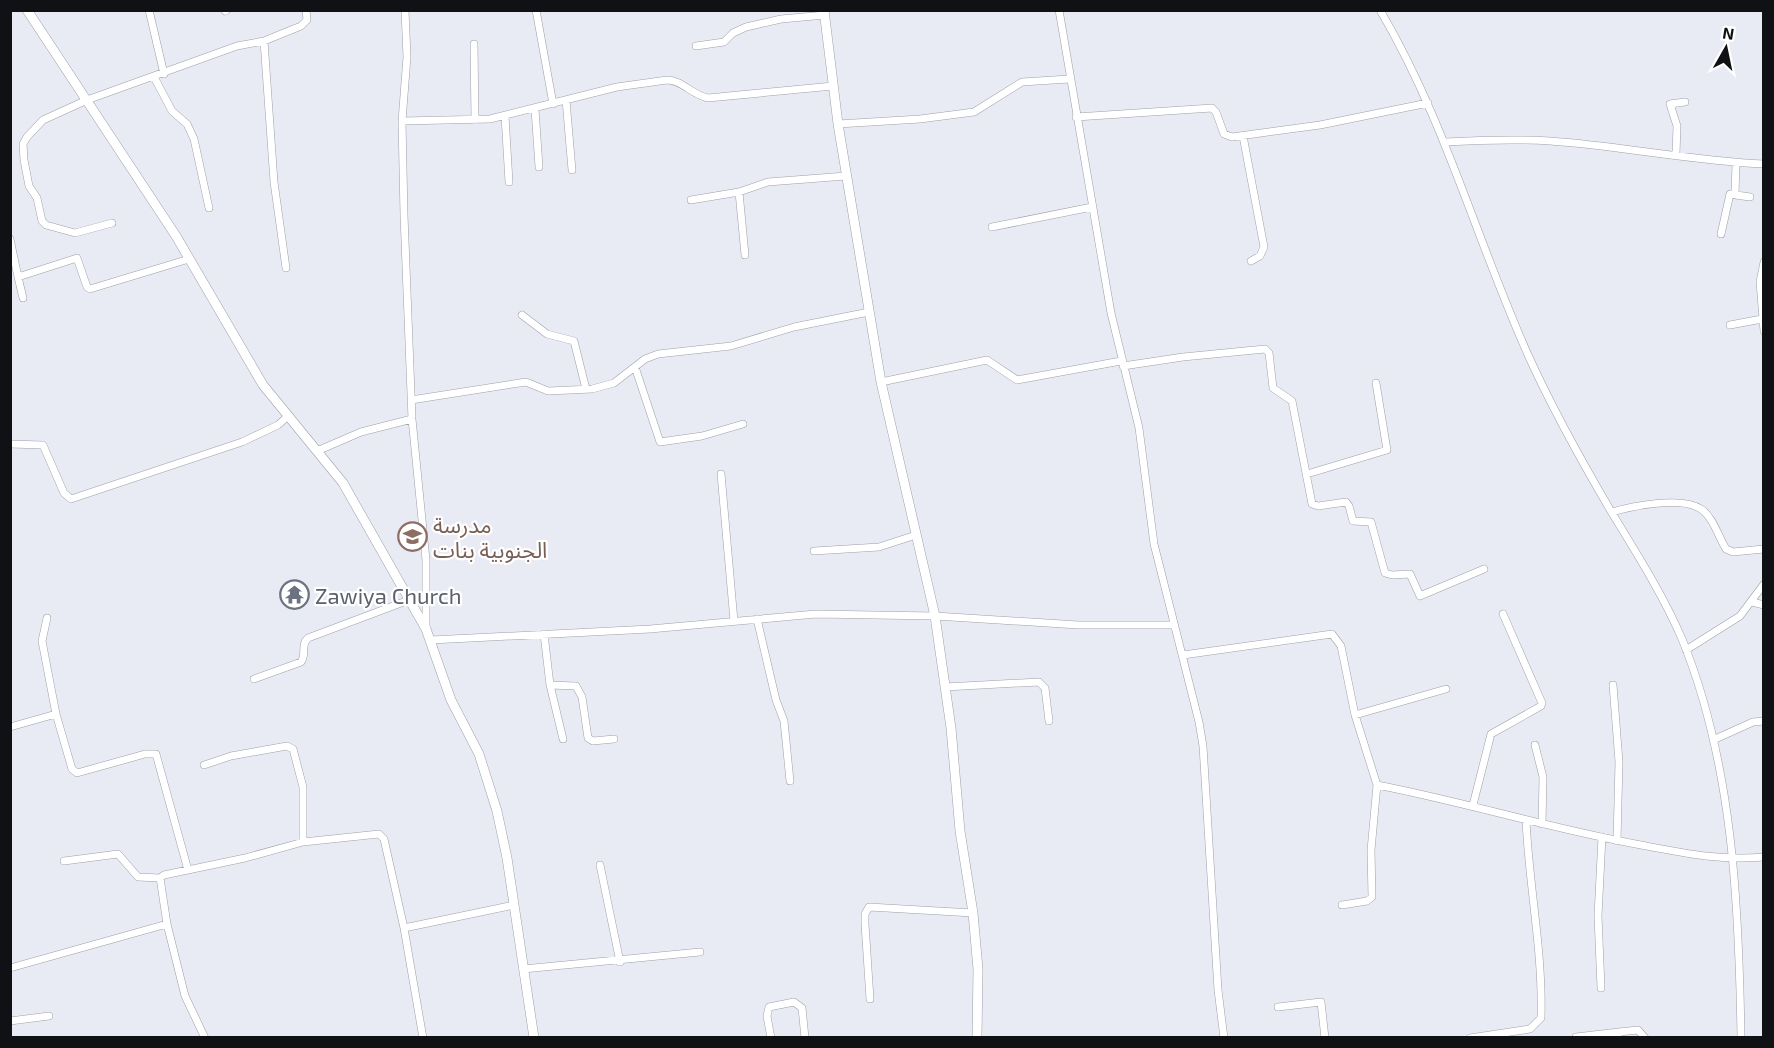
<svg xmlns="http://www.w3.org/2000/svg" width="1774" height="1048" font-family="'Exo 2','Noto Sans Arabic',sans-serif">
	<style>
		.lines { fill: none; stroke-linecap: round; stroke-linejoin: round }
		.minor-casing { stroke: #9da0a8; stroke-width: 8 }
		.tertiary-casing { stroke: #9da0a8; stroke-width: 10 }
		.minor { stroke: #fff; stroke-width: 7 }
		.tertiary { stroke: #fff; stroke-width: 9 }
		.labels { text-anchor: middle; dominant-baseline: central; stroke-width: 4.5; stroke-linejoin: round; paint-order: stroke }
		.education-label { font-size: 22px; fill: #785e54; stroke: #fff; text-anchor: start }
		.worship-label { font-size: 22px; fill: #5b616d; stroke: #fff; text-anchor: start }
	</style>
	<rect width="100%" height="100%" fill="#e8ebf3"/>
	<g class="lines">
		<defs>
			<path id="minor" d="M149,10L164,74
				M405,10L407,57L402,121L404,215L412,419L426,560V629
				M536,10L553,104
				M1059,10L1111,313L1139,428L1154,544L1199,722L1203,746L1218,990L1224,1038
				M1380,10C1445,120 1477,242 1529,357C1553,410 1582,462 1612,513C1637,554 1663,595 1682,639C1733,764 1739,905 1741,1038
				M225,11L227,10
				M264,41L274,182L286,268
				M474,44L475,120
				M696,46L724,42L733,33L746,27L781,19L825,15
				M154,77L172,111L187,124L194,139L209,208
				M566,100L572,170
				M535,109L539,167
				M505,116L509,182
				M1076,117L1212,108L1216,112L1224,134L1232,137L1320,125L1428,103
				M402,121L490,119L617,87L667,80C682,80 692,95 708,98L833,86
				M838,124L920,119L974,112L1022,82L1069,79
				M1243,136L1264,247L1260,256L1251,261
				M1445,142C1480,140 1515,139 1550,141C1622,146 1692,161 1764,164
				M1676,154L1677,126L1670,104L1685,102
				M739,192L745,255
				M691,200L739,192L768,182L846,176
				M112,223L75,233L46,225L42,221L37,198L29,186L24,160L23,144L27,137L43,120L87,100L237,46L264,41L301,26L307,20L306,10
				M992,227L1092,207
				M1721,234L1730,194L1750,197L1735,195L1736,163
				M10,239L18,277L77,258L87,287L90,289L189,259
				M1764,262L1760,282L1764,331
				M18,277L23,298
				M522,315L547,334L574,341L586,389
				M1730,325L1762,319
				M1123,366L1183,357L1265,349L1269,353L1273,388L1292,401L1312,504L1318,506L1346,502L1349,506L1353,521L1371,522L1385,573L1392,575L1410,574L1420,596L1484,569
				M635,367L660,442L702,436L743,424
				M881,382L987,360L1017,380L1121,361
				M411,400L526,382L548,391L592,389L614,383L645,359L658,354L731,346L794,327L869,312
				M10,444L43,445L64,493L71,499L242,442L278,425L288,416
				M317,451L361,432L412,419
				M721,474L734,621
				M1307,474L1387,450L1376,383
				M1612,512C1632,506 1682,496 1701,509C1713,517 1718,536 1726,549L1733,552L1764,549
				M814,551L879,547L916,535
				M1752,602L1764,605
				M47,618L42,641L56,714
				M757,619L776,700L784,721L790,781
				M544,634L550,685L563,739
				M431,640L650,629L816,614L935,616L1078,625H1174
				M1686,650L1740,616L1764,584
				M1183,655L1332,634L1341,646L1355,715L1377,785C1465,802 1552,829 1641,845C1683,853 1721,861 1764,857
				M254,679L301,662C307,654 300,645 308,638L409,600
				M550,685L576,686L582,697L588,738L593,741L614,739
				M1613,685L1619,762L1617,841
				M945,687L1039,682L1045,688L1049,721
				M1355,715L1446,689
				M10,727L56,714L72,769L77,773L145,754H156L188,870
				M1713,740L1753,722L1764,721
				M1535,745L1543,777L1542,824
				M204,765L231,756L287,746L293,749L303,787V842
				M1473,805L1491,734L1541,706L1542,703L1503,614
				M64,861L118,854L138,877L160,878L164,875L245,858L303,842L379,834L384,839L404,928L423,1038
				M600,865L620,962
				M160,878L167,924L185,996L205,1038
				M1342,905L1367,901L1372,897L1371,850L1377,785
				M404,928L514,905
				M10,968L167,924
				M523,969L700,952
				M1601,988L1598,916L1602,837
				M870,999L865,924V914L869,907L973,913
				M1278,1007L1321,1002L1325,1038
				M10,1021L49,1016
				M1576,1037L1619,1032
				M771,1038L767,1016L769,1007L794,1002L802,1008L805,1038
				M1470,1038L1530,1029L1541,1018C1543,951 1529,887 1526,820
				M1618,1038L1619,1032L1638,1030L1645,1038"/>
			<path id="tertiary" d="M27,10L176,236L263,385L343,483L426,629L451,700L479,754L497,811L507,858L534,1038
				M824,10L838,124L881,382L935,616L951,728L960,831L973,913L978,969L977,1038"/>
		</defs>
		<use href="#minor" class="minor-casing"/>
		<use href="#tertiary" class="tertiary-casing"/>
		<use href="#minor" class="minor"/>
		<use href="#tertiary" class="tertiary"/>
	</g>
	<defs>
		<symbol id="school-ring" viewBox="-11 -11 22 22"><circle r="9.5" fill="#fff" stroke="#8d6e63" stroke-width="1.5"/><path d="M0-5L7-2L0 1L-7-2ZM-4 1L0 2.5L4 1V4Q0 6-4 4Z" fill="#8d6e63"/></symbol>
		<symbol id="temple-ring" viewBox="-11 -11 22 22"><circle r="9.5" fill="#fff" stroke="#6b7280" stroke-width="1.5"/><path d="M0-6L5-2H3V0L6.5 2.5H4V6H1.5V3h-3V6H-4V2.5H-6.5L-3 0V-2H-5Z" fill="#6b7280"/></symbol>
	</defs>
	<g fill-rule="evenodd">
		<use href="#school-ring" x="396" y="520" width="33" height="33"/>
		<use href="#temple-ring" x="278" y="578" width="33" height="33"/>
	</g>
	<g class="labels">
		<g class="education-label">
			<text x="433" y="524">مدرسة<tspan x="433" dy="25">الجنوبية بنات</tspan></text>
		</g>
		<g class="worship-label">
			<text x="315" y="595">Zawiya Church</text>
		</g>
	</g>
	<rect width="1774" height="1048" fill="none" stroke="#101114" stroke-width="24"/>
	<g transform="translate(1726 48) rotate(9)" stroke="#ffffff" stroke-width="4.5" paint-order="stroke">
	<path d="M0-4.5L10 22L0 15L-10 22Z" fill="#101114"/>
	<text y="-9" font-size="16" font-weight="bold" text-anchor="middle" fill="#101114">N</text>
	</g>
</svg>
